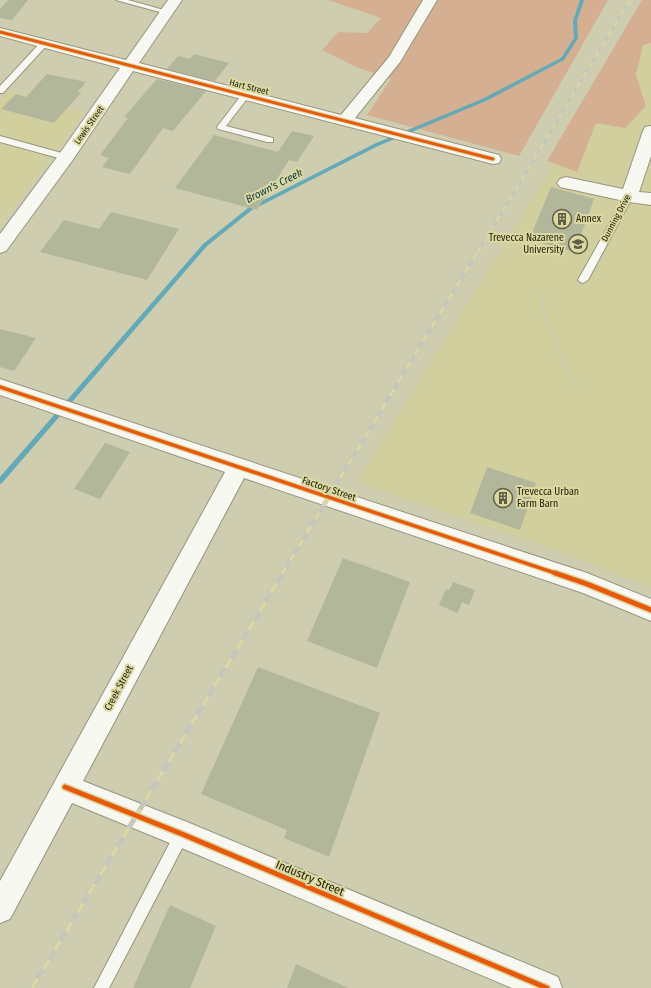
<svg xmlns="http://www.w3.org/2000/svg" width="651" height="988" font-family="'Fira Sans Condensed',sans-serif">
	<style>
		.built { fill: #d2cf9f }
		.green { fill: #d4af92 }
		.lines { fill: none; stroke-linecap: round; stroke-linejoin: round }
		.stream { fill: #63a9b7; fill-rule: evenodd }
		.building { fill: #b2b69b }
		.lane-casing { stroke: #97957e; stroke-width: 2 }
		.street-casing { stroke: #97957e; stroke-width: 2 }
		.path { stroke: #cbcac2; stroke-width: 2.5; stroke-dasharray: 2 2; stroke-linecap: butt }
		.lane { fill: #f8f8f3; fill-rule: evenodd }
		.street { fill: #f8f8f3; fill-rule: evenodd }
		.rail-far2-casing { stroke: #c6c6bd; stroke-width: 3 }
		.rail-far1-casing { stroke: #c6c6bd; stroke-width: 4.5 }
		.rail-casing { stroke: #c6c6bd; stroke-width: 5 }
		.rail-far2 { stroke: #dcd8a2; stroke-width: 2; stroke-dasharray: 6; stroke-linecap: butt }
		.rail-far1 { stroke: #dcd8a2; stroke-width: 3; stroke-dasharray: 8; stroke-linecap: butt }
		.rail { stroke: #dcd8a2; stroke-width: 3.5; stroke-dasharray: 11; stroke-linecap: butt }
		.cycleway-far2-casing { stroke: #dcd8a2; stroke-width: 5 }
		.cycleway-far1-casing { stroke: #dcd8a2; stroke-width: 6 }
		.cycleway-casing { stroke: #dcd8a2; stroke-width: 8 }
		.cycleway-far2 { stroke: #e8590c; stroke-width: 3 }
		.cycleway-far1 { stroke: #e8590c; stroke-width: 3.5 }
		.cycleway { stroke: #e8590c; stroke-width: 5 }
		.labels { text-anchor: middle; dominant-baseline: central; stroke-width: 4; stroke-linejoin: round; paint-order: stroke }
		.far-street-label { font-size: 9px; fill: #24220d; stroke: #dcd8a2 }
		.poi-label { font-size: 10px; fill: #24220d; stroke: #dcd8a2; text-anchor: start }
		.street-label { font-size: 10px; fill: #24220d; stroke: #dcd8a2 }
		.water-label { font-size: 11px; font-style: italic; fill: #0b3847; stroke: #dcd8a2 }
		.near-street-label { font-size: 12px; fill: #24220d; stroke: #dcd8a2 }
	</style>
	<rect width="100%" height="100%" fill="#cfcdaf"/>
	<path class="built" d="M651,7V587L563,553L357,482Z
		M8,90L85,112L0,225V99Z"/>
	<path class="green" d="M328,0H608L519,156L367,115L391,79L356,67L322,50L338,32L367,33L381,18Z
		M642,0H651V43L643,45L636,75L646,106L625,128L596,123L577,172L547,161Z"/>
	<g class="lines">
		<path class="stream" d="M580,0H584L577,21L578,38L564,60L486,101L378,146L252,210L207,246L2,483L0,484V477L203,244L248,208L374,144L482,99L561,58L574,38L573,21Z"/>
	</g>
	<path class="building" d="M8,0H28L12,20L0,18V9Z
		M194,54L229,63L215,81L167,69L178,56L190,59Z
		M47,74L86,82L78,92L81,93L54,123L1,109L16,94L26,97Z
		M157,79L206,91L173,131L163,128L130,174L102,167L109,158L100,155L128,118L124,117Z
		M292,131L314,136L297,162L289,160L257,210L175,188L214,135L278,152Z
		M551,187L594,199L575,252L529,240Z
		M111,212L179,229L147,280L40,252L64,220L99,229Z
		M0,329L36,338L14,371L0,367Z
		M105,443L130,452L100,499L74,489Z
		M487,467L536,483L520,530L470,513Z
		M343,558L410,582L377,668L307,641Z
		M453,582L475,590L469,605L462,602L458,613L439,605L446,589L449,590Z
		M258,667L380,713L329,857L284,838L287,830L201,794Z
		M170,905L216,926L190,988H133Z
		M296,964L348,988H287Z"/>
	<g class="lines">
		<defs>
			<path id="lane" d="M116,0H128L171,12L167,14Z
				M41,42H44L48,44L3,93H0V86Z
				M243,93H249L250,95L226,126L273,138V142H267L218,129L217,127Z
				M0,136L69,155L70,157L66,160L0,142Z
				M629,193L633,196L588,280L583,283L580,282L578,280L625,196Z
				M182,827L187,829L189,834L187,839L109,988H94L177,829Z"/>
			<path id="street" d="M168,0H182L139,63L341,115L389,57L423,0H437L400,62L355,118L499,155L501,159L499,163L493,164L133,71L72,161L6,251L0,253V234L60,153L120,68L0,36V28L126,60Z
				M651,126V156L639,192L651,193V205L629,202L560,187L557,183L560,179L566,177L623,189L643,131L645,127Z
				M0,379L587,573L651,599V621L583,593L244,478L83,781L192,824L558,977L562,988H512L177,846L72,803L10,919L0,923V881L225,472L0,395Z"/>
		</defs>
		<use href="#lane" class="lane-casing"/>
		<use href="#street" class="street-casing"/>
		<path class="path" d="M545,293L541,302L557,347L577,386"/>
		<use href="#lane" class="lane"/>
		<use href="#street" class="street"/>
		<defs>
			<path id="rail-far2" d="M478,252L630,0"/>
			<path id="rail-far1" d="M282,574L478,251"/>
			<path id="rail" d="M32,988L283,573"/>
		</defs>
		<use href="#rail-far2" class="rail-far2-casing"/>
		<use href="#rail-far1" class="rail-far1-casing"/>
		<use href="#rail" class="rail-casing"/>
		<use href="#rail-far2" class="rail-far2"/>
		<use href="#rail-far1" class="rail-far1"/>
		<use href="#rail" class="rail"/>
		<defs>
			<path id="cycleway-far2" d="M0,32L493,159"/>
			<path id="cycleway-far1" d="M0,387L558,574"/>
			<path id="cycleway" d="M555,573L587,584L651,610
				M65,787L182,834L547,988"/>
		</defs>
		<use href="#cycleway-far2" class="cycleway-far2-casing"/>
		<use href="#cycleway-far1" class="cycleway-far1-casing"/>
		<use href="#cycleway" class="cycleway-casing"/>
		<use href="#cycleway-far2" class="cycleway-far2"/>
		<use href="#cycleway-far1" class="cycleway-far1"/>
		<use href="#cycleway" class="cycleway"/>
	</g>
	<defs>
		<symbol id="building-ring" viewBox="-11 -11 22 22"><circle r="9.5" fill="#dcd8a2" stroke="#605e46" stroke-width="1.5"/><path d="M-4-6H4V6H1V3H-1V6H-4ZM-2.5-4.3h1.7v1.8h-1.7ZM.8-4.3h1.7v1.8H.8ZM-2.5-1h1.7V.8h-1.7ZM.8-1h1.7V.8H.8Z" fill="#605e46"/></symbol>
		<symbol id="university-ring" viewBox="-11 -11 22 22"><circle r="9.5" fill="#dcd8a2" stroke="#605e46" stroke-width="1.5"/><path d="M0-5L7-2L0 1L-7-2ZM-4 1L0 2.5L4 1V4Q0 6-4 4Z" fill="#605e46"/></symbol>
	</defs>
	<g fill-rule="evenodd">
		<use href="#building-ring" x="551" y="208" width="22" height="22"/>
		<use href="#university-ring" x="567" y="233" width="22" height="22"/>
		<use href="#building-ring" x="492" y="487" width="22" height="22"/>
	</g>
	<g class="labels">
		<g class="far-street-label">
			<text transform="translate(249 87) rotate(14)">Hart Street</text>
			<text transform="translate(89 125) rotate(-55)">Lewis Street</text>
			<text transform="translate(616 218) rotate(-62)">Dunning Drive</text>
		</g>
		<g class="poi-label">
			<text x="576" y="219">Annex</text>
			<text x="564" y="238" text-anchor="end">Trevecca Nazarene<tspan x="564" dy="12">University</tspan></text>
			<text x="517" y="492">Trevecca Urban<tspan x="517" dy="12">Farm Barn</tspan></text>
		</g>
		<g class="street-label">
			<text transform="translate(329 489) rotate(19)">Factory Street</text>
			<text transform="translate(119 688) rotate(-62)">Creek Street</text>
		</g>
		<g class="water-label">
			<text transform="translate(274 186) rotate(-27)">Brown's Creek</text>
		</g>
		<g class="near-street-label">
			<text transform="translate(310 878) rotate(23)">Industry Street</text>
		</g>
	</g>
</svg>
